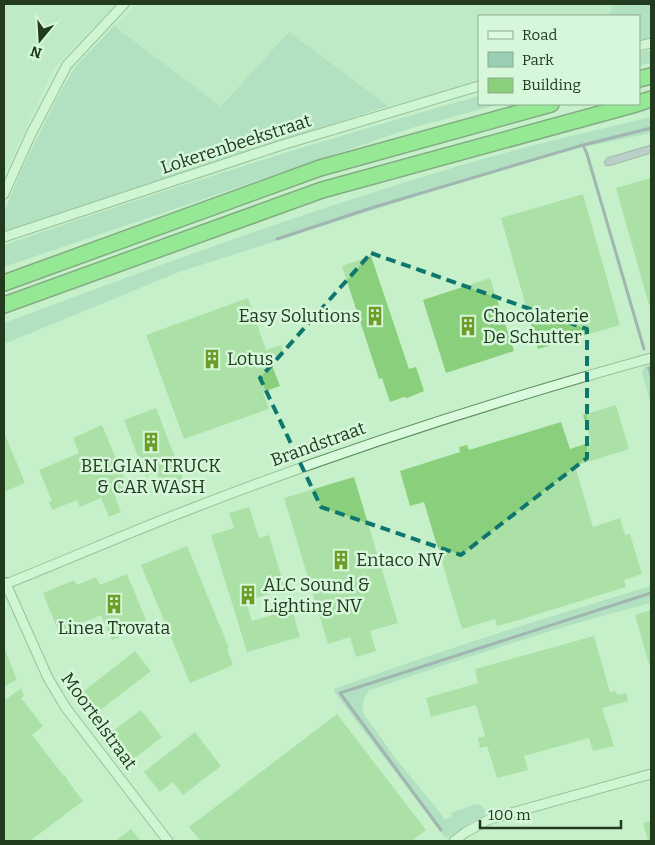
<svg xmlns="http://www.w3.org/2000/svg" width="655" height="845" font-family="Bitter,serif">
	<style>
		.farmland { fill: #b3e5bf }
		.green { fill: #99ceb5 }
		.water { fill: #aaa7c3; stroke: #736d92 }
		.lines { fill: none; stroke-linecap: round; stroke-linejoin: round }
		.stream { stroke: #736d92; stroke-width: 3 }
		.building { fill: #8acf7b }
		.street-casing { stroke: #5e8c5b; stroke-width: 11 }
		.secondary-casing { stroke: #426d3e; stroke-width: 14 }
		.highway-casing { stroke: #34592f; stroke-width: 18 }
		.street { stroke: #dafadd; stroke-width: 9 }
		.secondary { stroke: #dafadd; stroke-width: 11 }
		.highway { stroke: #5ae055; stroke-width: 15 }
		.marked { fill: none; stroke: #0f766e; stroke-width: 4; stroke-dasharray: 10 6; stroke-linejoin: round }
		.labels { text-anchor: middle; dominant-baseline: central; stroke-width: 5; stroke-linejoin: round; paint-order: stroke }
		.street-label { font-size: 18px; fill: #223b1f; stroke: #d6f7da }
		.poi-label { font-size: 18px; fill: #223b1f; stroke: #d6f7da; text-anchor: start }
	</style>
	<rect width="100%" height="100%" fill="#c6f0ca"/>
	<path class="farmland" d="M4,4H116L54,68L4,175Z
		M137,4H614L608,16H479V82L388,106L289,32L221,106L114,26Z"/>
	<path class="green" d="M614,4H651V39L639,41V16H608Z
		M114,26L221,106L289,32L388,106L136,188L4,234V212L23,167L56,100L74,68Z
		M651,50V63L639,66V52Z
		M479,96V104H500L412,128L4,267V245C161,190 319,141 479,96Z
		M651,117V133L546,155L179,272L4,344V323C164,263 325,204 490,157C543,142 598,130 651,117Z
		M651,364V406L642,372L645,366Z
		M651,586V603C556,627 463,659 370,690C363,697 362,704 363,713L396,759L442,815L444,820L452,816L451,813L475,804L481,805L485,810L484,816L471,822L446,839L335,693L334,689C438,651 545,618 651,586Z"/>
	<path class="water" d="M651,145V153L612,165L606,166L604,162L607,158Z"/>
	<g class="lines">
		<path class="stream" d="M277,239L371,208L583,145
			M644,349L587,154L583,145L651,128
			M649,368L651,375
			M441,830L340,693L651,593"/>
	</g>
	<path class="building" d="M651,178V304L649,305L616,188Z
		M583,194L620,325L538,349L501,218Z
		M371,256L409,369L416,367L424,391L407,398L404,397L390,402L382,378L379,379L342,266Z
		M490,278L514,351L446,373L423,300Z
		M248,298L266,350L281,345L284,353L269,358L280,386L263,392L269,409L184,439L146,335Z
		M616,405L629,449L575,466L593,527L620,518L625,535L630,534L642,574L624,580L626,587L519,620L497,626L495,619L462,629L424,502L410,506L400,471L460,452L459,447L467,445L469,450L561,422L570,449L591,442L583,415Z
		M156,408L185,484L164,492L156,472L146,477L124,420Z
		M102,425L128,487L114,493L121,512L109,517L101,498L80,507L77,500L52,510L49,502L52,501L39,470L79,453L73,438Z
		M4,432L25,483L4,492Z
		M354,477L398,623L370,631L376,651L356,657L350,637L328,644L284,498Z
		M249,507L259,538L269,535L285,589L246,601L252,621L292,609L300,637L247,652L211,535L234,528L229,513Z
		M187,546L229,648L227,649L233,665L190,683L141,565Z
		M127,574L146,620L142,629L112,640L101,615L59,633L43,593L74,580L77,585L96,577L100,585Z
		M651,610V664H649L635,615Z
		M594,636L610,692L616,691L617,695L626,693L628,701L602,708L614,746L593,751L589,738L524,756L528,770L497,778L487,746L480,748L478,738L485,736L476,705L431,717L426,698L478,683L475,669Z
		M4,647L17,680L4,686Z
		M135,651L151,671L99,711L84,691Z
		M21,688L24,696L21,698L43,726L32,735L63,775L66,776L68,781L83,801L30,841H4V701Z
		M141,710L162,737L134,759L113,731Z
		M337,714L426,830L412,841H201L189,827Z
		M195,732L221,766L183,795L173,782L160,792L144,772Z
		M651,821V841H648L643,823Z
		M131,829L141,841H115Z"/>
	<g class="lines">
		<defs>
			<path id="street" d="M639,46L651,43
				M4,194L31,134L67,65L124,4
				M4,237L282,145L479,86
				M168,841L66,708L48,678L6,584C67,560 127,533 188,510C339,451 495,401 651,358
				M454,841L466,832L490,819L651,774"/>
			<path id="secondary" d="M4,585L6,584"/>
			<path id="highway" d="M639,79L651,76
				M639,103L651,99
				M4,283L320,168L551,104
				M4,305L322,190L636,104"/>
		</defs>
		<use href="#street" class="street-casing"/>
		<use href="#secondary" class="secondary-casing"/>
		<use href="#highway" class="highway-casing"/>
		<use href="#street" class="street"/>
		<use href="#secondary" class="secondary"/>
		<use href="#highway" class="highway"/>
	</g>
	<path d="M0 0H655V845H0ZM371,253L587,329V458L461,555L321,507L260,378Z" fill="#c6f0ca" fill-opacity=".55" fill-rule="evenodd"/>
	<path class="marked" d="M371,253L587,329V458L461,555L321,507L260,378Z"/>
	<defs>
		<symbol id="building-bare" viewBox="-9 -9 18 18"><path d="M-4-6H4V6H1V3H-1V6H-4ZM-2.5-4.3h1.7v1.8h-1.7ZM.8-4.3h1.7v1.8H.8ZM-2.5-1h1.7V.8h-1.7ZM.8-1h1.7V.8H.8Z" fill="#6e9c29" stroke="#d6f7da" stroke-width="2.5" paint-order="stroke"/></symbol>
	</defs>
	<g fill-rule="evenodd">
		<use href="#building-bare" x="361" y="302" width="28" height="28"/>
		<use href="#building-bare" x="454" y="312" width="28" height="28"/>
		<use href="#building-bare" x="198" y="345" width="28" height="28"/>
		<use href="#building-bare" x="137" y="428" width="28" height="28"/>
		<use href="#building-bare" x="327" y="546" width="28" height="28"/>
		<use href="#building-bare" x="234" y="581" width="28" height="28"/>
		<use href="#building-bare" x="100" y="590" width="28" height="28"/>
	</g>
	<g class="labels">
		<g class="street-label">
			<text transform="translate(236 144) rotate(-18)">Lokerenbeekstraat</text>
			<text transform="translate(318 444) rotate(-20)">Brandstraat</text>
			<text transform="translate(99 721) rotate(54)">Moortelstraat</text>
		</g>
		<g class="poi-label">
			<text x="360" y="316" text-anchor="end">Easy Solutions</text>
			<text x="483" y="316">Chocolaterie<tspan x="483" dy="21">De Schutter</tspan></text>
			<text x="227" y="359">Lotus</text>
			<text x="151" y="466" text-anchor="middle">BELGIAN TRUCK<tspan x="151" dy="21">&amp; CAR WASH</tspan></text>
			<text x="356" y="560">Entaco NV</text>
			<text x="263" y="585">ALC Sound &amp;<tspan x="263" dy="21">Lighting NV</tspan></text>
			<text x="114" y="628" text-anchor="middle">Linea Trovata</text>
		</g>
	</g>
	<rect width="655" height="845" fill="none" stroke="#223b1f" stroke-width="10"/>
	<rect x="478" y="15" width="162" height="90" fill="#d6f7da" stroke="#8eac8f"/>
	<rect x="488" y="31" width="25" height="8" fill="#dafadd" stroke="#8eac8f"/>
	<text x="522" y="40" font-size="15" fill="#223b1f">Road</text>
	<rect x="488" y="52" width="25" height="15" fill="#99ceb5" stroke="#8eac8f"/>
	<text x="522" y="65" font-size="15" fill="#223b1f">Park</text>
	<rect x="488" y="78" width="25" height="15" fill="#8acf7b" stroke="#8eac8f"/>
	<text x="522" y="90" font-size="15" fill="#223b1f">Building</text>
	<g transform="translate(40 40) rotate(198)" stroke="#d6f7da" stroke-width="4" paint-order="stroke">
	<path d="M0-4L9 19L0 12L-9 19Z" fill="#223b1f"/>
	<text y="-8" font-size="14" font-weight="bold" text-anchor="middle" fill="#223b1f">N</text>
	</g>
	<path d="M480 820v8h141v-8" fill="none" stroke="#223b1f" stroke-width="2.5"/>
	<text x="488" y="820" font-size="15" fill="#223b1f" stroke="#d6f7da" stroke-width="4" paint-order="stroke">100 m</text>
</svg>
